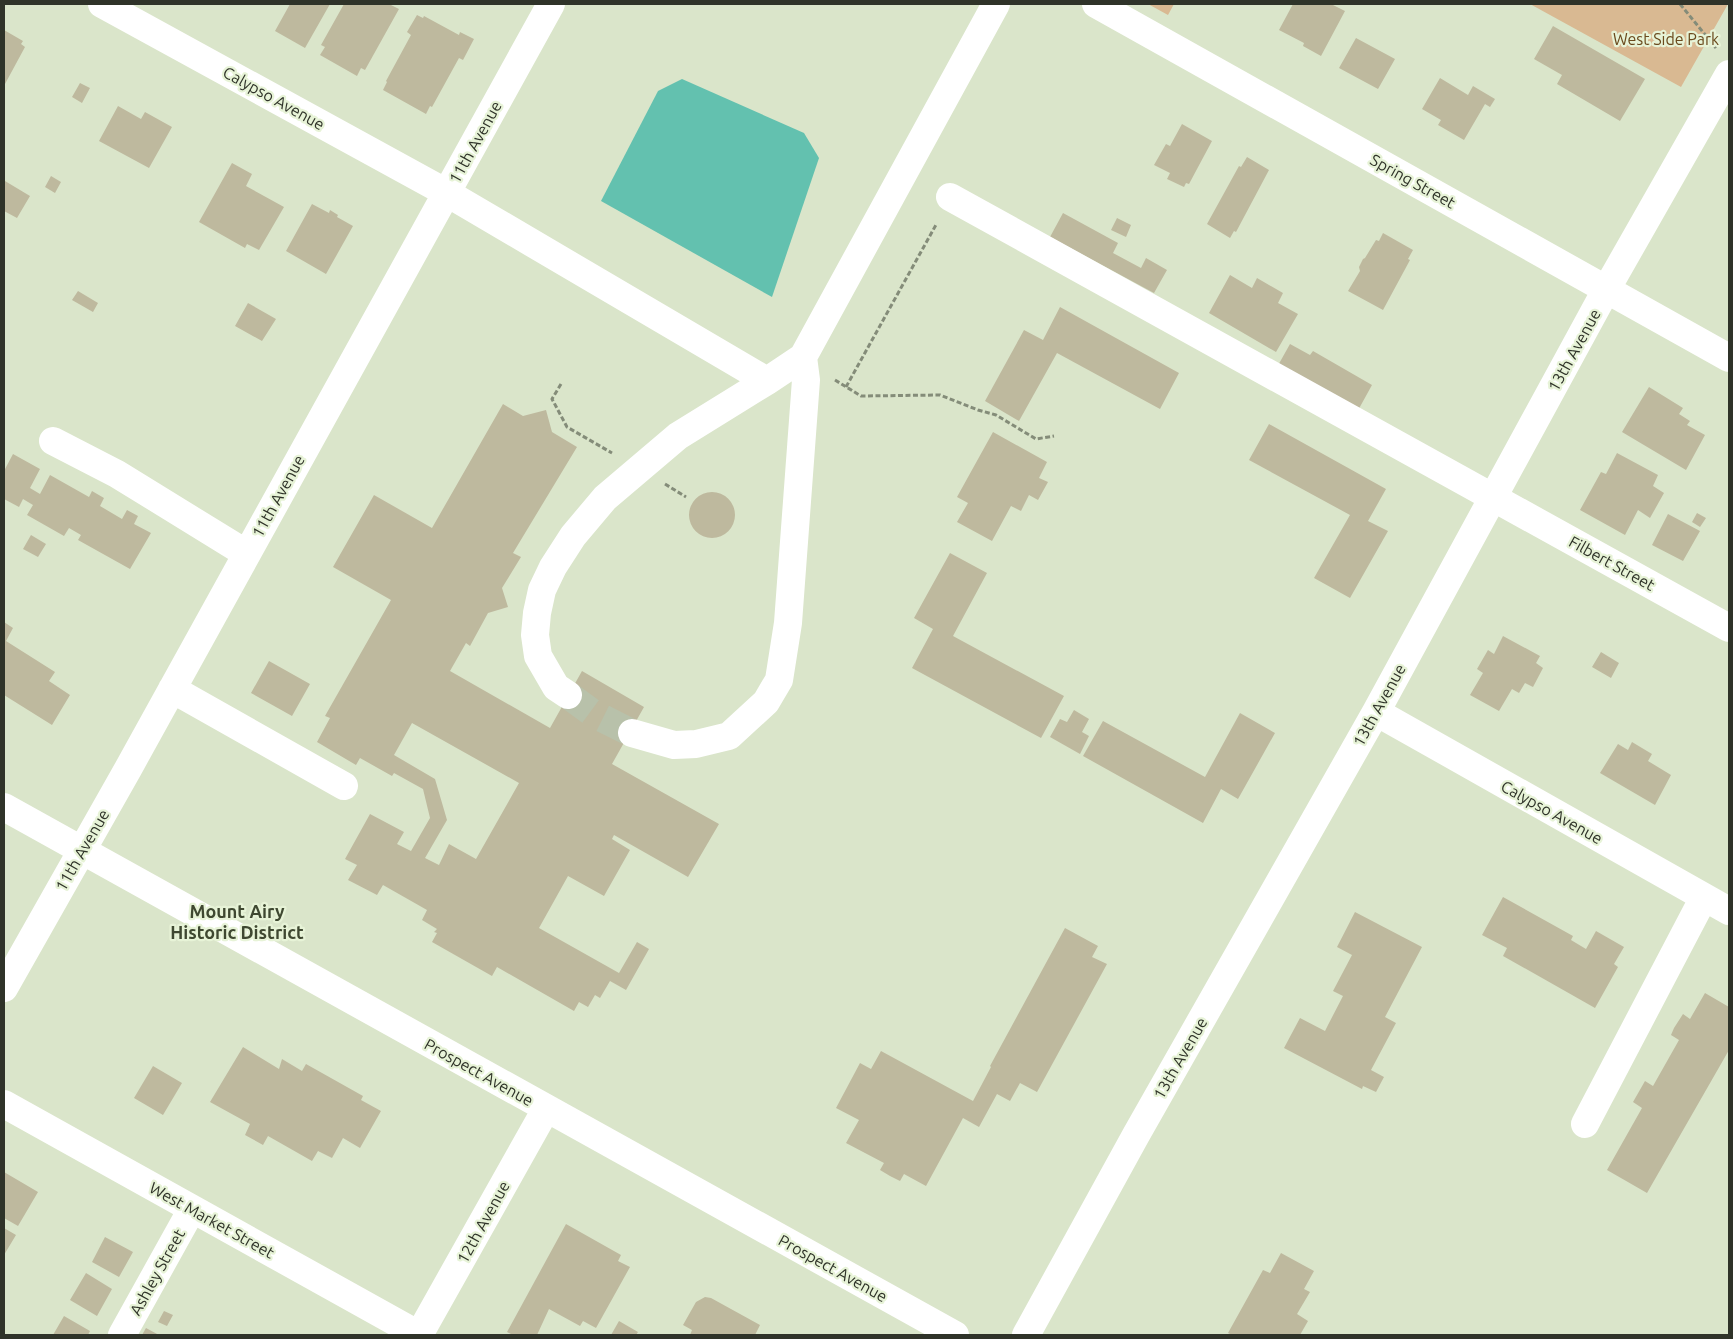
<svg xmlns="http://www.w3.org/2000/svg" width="1733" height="1339" font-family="Ubuntu,sans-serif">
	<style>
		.green { fill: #d9b992 }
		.water { fill: #63c1af }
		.building { fill: #beb99e; fill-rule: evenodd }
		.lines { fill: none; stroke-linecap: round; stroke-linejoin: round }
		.minor-tunnel { stroke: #b8c1aa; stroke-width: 28; stroke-dasharray: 28 14; stroke-linecap: butt }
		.path { stroke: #848c79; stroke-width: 3; stroke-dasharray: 5 2.5; stroke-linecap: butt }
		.minor { stroke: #fff; stroke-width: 28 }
		.labels { text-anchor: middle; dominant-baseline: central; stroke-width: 4.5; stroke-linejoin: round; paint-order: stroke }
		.park-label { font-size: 16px; fill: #6a4a1d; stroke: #e7f3d7 }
		.street-label { font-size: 16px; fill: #2f3329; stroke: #e7f3d7 }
		.neighbourhood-label { font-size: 18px; font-weight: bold; fill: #3f4831; stroke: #e7f3d7 }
	</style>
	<rect width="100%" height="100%" fill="#dae5ca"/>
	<path class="green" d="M1148,4H1174L1168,15Z
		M1530,4H1728L1681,87Z"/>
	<path class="water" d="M682,79L804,133L819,158L772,297L601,201L658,91Z"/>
	<path class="building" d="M290,4H330L305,48L275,31Z
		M344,4H389L399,9L365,70L361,68L357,76L320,55L325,47L321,45Z
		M1293,4H1331L1345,11L1321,56L1303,46L1304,43L1279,30Z
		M417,15L423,18L424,16L459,35L460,32L474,39L463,60L459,58L432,107L430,106L426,114L383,90L387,82L386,81L411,35L407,32Z
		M1553,26L1645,79L1620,121L1557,84L1562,75L1534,59Z
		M4,30L23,41L21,44L25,47L5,84L4,83Z
		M1356,38L1395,59L1378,89L1339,68Z
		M1440,78L1468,95L1473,86L1495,99L1490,107L1485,104L1464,140L1438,125L1441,120L1422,109Z
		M80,83L90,88L82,103L72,97Z
		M118,106L141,119L145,112L172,127L149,168L99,141Z
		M1182,124L1212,141L1189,184L1186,183L1184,187L1167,179L1170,173L1154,165L1166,144L1170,146Z
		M1247,157L1269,170L1236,232L1234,231L1230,238L1207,224L1239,166L1241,167Z
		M232,163L252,174L246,186L284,207L259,250L247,244L245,248L199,222Z
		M51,176L61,182L55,193L45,187Z
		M5,181L30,196L17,218L4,211V184Z
		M312,204L329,213L330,210L338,215L337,217L353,226L326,274L286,251Z
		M1063,213L1118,243L1113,253L1141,268L1146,258L1167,270L1154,293L1050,237Z
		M1117,218L1131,225L1126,237L1111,230Z
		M1383,233L1413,250L1408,259L1410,260L1383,310L1348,291L1360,271L1359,267L1363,259L1365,258L1376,240L1379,241Z
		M1230,275L1252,288L1257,278L1283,293L1278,303L1298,314L1276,352L1209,313Z
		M78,291L98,303L93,312L72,300Z
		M248,303L276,319L262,341L235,326Z
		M1060,307L1179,373L1160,409L1057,353L1019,421L985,401L1024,330L1043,340Z
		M1290,344L1310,355L1313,351L1372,385L1356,414L1276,369Z
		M1649,387L1683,408L1679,414L1690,421L1687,425L1705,435L1686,470L1622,432Z
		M503,404L523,416L546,410L552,432L577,447L513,553L521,557L502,588L508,607L488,613L470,646L466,643L450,671L550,728L582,671L644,707L612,764L719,824L688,877L614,835L612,839L630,850L604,896L568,876L539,928L619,973L637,942L649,949L626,990L610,981L600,998L595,995L588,1007L579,1002L574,1011L497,967L492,976L432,942L437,933L434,932L437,929L422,920L427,910L383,885L377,895L348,880L357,865L345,859L370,814L404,832L397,844L411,851L430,818L423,789L394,773L392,776L360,758L356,765L317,742L330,718L325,716L391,600L333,567L374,495L432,528ZM412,723L519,783L476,859L449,844L439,865L425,858L447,820L435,779L394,755Z
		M1269,424L1386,489L1368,521L1388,531L1350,598L1314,578L1350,515L1249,460Z
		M993,432L1047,462L1039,478L1048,482L1038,500L1029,495L1021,511L1011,506L992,541L957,522L968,503L957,497Z
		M1617,453L1658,475L1653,486L1664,493L1650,518L1638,510L1625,535L1580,510L1601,472L1606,474Z
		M13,454L40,469L30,488L40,494L50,475L89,497L92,491L104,498L100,506L122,519L127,510L138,516L134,524L151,533L130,569L78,540L81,535L69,528L64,536L27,515L33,505L23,499L19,507L4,499V471Z
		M689 515a23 23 0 1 1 46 0a23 23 0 1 1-46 0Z
		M1697,513L1706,518L1700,527L1692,522Z
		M1668,514L1700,531L1683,561L1652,545Z
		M31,535L46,544L38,557L23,549Z
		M950,553L987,573L953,636L1064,696L1041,738L912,668L933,629L914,618Z
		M4,622L13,628L6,641L55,672L49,681L70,695L52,725L4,695Z
		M1503,636L1540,656L1536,663L1543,668L1533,687L1525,683L1519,693L1512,689L1499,711L1470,695L1483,673L1477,669L1488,650L1494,654Z
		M1601,652L1619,663L1611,678L1592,667Z
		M269,661L310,684L292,716L251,693Z
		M1074,710L1089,719L1082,732L1089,736L1080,754L1050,737L1060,719L1067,722Z
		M1240,713L1275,733L1238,799L1221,789L1203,823L1083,756L1103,721L1205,777Z
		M1632,742L1652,754L1648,761L1671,775L1655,805L1600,773L1618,744L1628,750Z
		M1503,897L1573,936L1571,940L1586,949L1596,931L1624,947L1614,964L1618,967L1595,1008L1503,956L1507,948L1482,935Z
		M1355,912L1422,947L1385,1017L1396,1023L1371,1070L1384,1077L1376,1092L1363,1086L1362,1089L1284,1048L1300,1018L1325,1031L1328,1025L1343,996L1333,991L1352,955L1337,947Z
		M1065,928L1098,946L1092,957L1107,964L1037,1092L1020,1083L1010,1101L997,1094L979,1127L963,1118L926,1186L904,1174L900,1181L890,1176L880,1170L884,1163L846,1143L859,1120L836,1108L860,1063L871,1069L881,1051L973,1101L991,1067L990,1066Z
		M1705,993L1729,1007V1050L1647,1193L1607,1170L1642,1108L1633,1102L1645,1081L1653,1086L1679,1040L1671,1035L1674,1028L1683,1014L1690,1019Z
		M243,1047L279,1069L282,1059L302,1071L306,1064L363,1096L361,1100L381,1111L360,1148L343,1138L332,1158L318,1151L312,1161L268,1136L263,1145L245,1135L250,1124L210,1102Z
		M153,1066L182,1083L163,1115L134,1098Z
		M4,1172L38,1192L18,1226L4,1218Z
		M566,1224L621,1255L618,1261L630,1267L596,1328L583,1321L580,1326L549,1309L537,1335H513L507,1332Z
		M4,1228L16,1235L4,1255Z
		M105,1237L133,1252L119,1277L92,1262Z
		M1281,1253L1314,1271L1304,1289L1310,1292L1297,1314L1308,1321L1300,1335H1232L1228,1333L1263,1270L1270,1273Z
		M86,1273L112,1289L97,1316L70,1300Z
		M705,1297L711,1298L760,1325L755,1335H690L692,1330L683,1325L696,1302Z
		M164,1311L173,1315L167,1326L158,1322Z
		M64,1316L90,1331L88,1335H53Z
		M619,1321L638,1332L636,1335H611Z
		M146,1328L159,1335H142Z"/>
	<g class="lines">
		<path class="minor-tunnel" d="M568,695L594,714L632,733"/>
		<path class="path" d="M1680,4L1716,48
			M835,380L861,396L940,395L978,410L996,415L1036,439L1054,436
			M561,384L552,399L567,427L612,453
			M846,387L937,223
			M665,484L686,497"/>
		<path class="minor" d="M102,4L447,193L767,381
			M1096,4L1729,358
			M950,197L1729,628
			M53,441L117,474L247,554
			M172,689L344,786
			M568,695L556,687L538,656L535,635L537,613L542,590L553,567L573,536L605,498L678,436L767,381L803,357
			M1376,712L1729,911
			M632,733L674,745L696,744L729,736L766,702L779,680L788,623L806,380L803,357L996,4
			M4,807L955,1335
			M4,988L128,769L551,4
			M4,1104L419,1335
			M1585,1124L1704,897
			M122,1335L192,1209
			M419,1335L546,1109
			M1026,1335L1136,1135L1376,712L1606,290L1729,74"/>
	</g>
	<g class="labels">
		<g class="park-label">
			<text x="1666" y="39">West Side Park</text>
		</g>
		<g class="street-label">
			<text transform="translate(274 98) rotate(29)">Calypso Avenue</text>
			<text transform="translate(475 142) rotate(-61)">11th Avenue</text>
			<text transform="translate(1413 181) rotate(29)">Spring Street</text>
			<text transform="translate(1574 350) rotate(-61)">13th Avenue</text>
			<text transform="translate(278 496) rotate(-61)">11th Avenue</text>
			<text transform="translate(1612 563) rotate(29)">Filbert Street</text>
			<text transform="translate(1379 705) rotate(-61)">13th Avenue</text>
			<text transform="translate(1552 812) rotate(29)">Calypso Avenue</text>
			<text transform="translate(82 850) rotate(-60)">11th Avenue</text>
			<text transform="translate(1180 1058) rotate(-60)">13th Avenue</text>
			<text transform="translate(479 1072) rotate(29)">Prospect Avenue</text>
			<text transform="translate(212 1220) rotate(29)">West Market Street</text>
			<text transform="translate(483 1222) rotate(-61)">12th Avenue</text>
			<text transform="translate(833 1268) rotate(29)">Prospect Avenue</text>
			<text transform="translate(157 1272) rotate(-61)">Ashley Street</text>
		</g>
		<g class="neighbourhood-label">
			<text x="237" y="911">Mount Airy<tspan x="237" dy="21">Historic District</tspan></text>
		</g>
	</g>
	<rect width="1733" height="1339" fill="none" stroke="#2f3329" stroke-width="10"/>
</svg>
